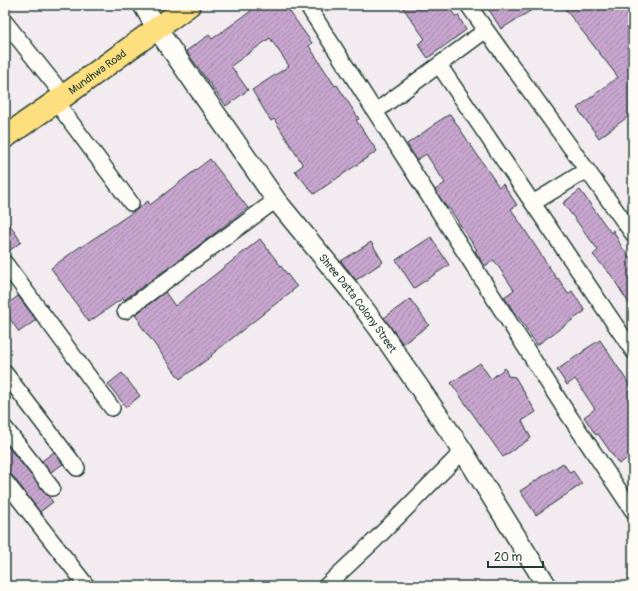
<svg xmlns="http://www.w3.org/2000/svg" width="638" height="591" font-family="Pangolin,sans-serif">
	<style>
		.building { fill: url(#building-hatch); stroke: #1f3d34 }
		.lines { fill: none; stroke-linecap: round; stroke-linejoin: round }
		.minor-casing { stroke: #1f3d34; stroke-width: 18 }
		.tertiary-casing { stroke: #1f3d34; stroke-width: 22 }
		.primary-casing { stroke: #1f3d34; stroke-width: 25 }
		.minor { stroke: #fdfcf7; stroke-width: 15 }
		.tertiary { stroke: #fdfcf7; stroke-width: 19 }
		.primary { stroke: #fedf80; stroke-width: 22 }
		.labels { text-anchor: middle; dominant-baseline: central; stroke-width: 3.5; stroke-linejoin: round; paint-order: stroke }
		.street-label { font-size: 11px; fill: #1f3d34; stroke: #fdfcf7 }
	</style>
	<defs>
		<pattern id="building-hatch" width="6" height="6" patternUnits="userSpaceOnUse"><rect width="6" height="6" fill="#c8a5cf"/><path d="M-1 1l2-2M0 6l6-6M5 7l2-2" fill="none" stroke="#a288a9"/></pattern>
	</defs>
	<rect width="100%" height="100%" fill="#f2ebef"/>
	<filter id="ink" filterUnits="userSpaceOnUse"><feTurbulence type="fractalNoise" baseFrequency=".025" numOctaves="2"/><feDisplacementMap in="SourceGraphic" scale="8" xChannelSelector="R" yChannelSelector="G"/><feConvolveMatrix kernelMatrix="1 2 1 2 8 2 1 2 1" color-interpolation-filters="sRGB"/></filter>
	<g filter="url(#ink)">
		<path class="building" d="M247,5H285L312,43L309,46L335,86L337,85L359,119L356,120L377,151L314,194L295,171L303,165L274,119L271,121L252,90L289,66L270,38L231,66L248,90L226,106L186,51L209,35L212,39L251,11Z
			M401,5H447L456,17L458,15L466,30L428,58L418,44L425,39Z
			M486,5H540L501,29Z
			M562,5H633V113L599,138L577,108L618,77Z
			M450,114L470,144L499,187L503,184L517,205L511,209L557,279L558,278L568,294L572,291L585,311L537,345L517,315H516L504,297L514,290L494,260L485,266L475,251L477,250L449,208H447L435,190L445,183L426,154L417,160L407,144L434,125V124Z
			M210,159L248,208L190,252L124,300L123,298L89,322L51,268L81,246V247L136,210L148,201L150,205Z
			M580,190L611,233L613,230L621,246L633,262V310L611,275L593,255L598,250L563,203Z
			M5,217L21,242L5,254Z
			M431,237L449,265L414,288L396,260Z
			M260,239L297,287L211,355L212,356L180,379L139,323L140,322L135,315L165,292L175,306Z
			M371,242L383,262L356,280L341,261Z
			M18,296L36,320L19,332L5,312V306Z
			M410,299L429,325L403,344L384,318Z
			M600,340L633,390V454L619,464L598,434L596,435L584,417L595,409L575,379L567,385L557,370L584,351V350Z
			M480,363L491,379L505,368L508,376L515,377L536,412L522,421L531,438L503,457L451,383Z
			M122,373L140,396L126,407L108,384Z
			M5,443L53,502L40,512L12,475L9,473L5,472Z
			M54,452L63,464L51,472L42,461Z
			M563,463L570,473L573,471L582,484L536,515L520,491Z"/>
		<g class="lines">
			<defs>
				<path id="minor" d="M307,5L566,411L633,511
					M468,5L633,234
					M5,22L64,96
					M439,65L633,351
					M56,102L131,203
					M375,112L486,30
					M533,203L587,170
					M5,263L112,408
					M125,311L276,200
					M5,373L77,468
					M5,428L52,488
					M5,481L87,586
					M326,586L375,540L463,451"/>
				<g id="tertiary">
					<path id="s1" d="M143,5L157,29L276,200L350,290L379,329L463,451L547,586"/>
				</g>
				<g id="primary">
					<path id="s2" d="M5,137L64,96L189,5"/>
				</g>
			</defs>
			<use href="#minor" class="minor-casing"/>
			<use href="#tertiary" class="tertiary-casing"/>
			<use href="#primary" class="primary-casing"/>
			<use href="#minor" class="minor"/>
			<use href="#tertiary" class="tertiary"/>
			<use href="#primary" class="primary"/>
		</g>
	</g>
	<g class="labels">
		<g class="street-label">
			<text stroke="none"><textPath href="#s2" startOffset="113">Mundhwa Road</textPath></text>
			<text stroke="none"><textPath href="#s1" startOffset="368">Shree Datta Colony Street</textPath></text>
		</g>
	</g>
	<rect width="638" height="591" fill="none" stroke="#fdfcf7" stroke-width="20"/>
	<rect x="10" y="10" width="618" height="571" fill="none" stroke="#1f3d34" stroke-width="1.5" filter="url(#ink)"/>
	<path d="M488 561v6h55v-6" fill="none" stroke="#1f3d34" stroke-width="2"/>
	<text x="494" y="561" font-size="12" fill="#1f3d34" stroke="#fdfcf7" stroke-width="3" paint-order="stroke">20 m</text>
</svg>
